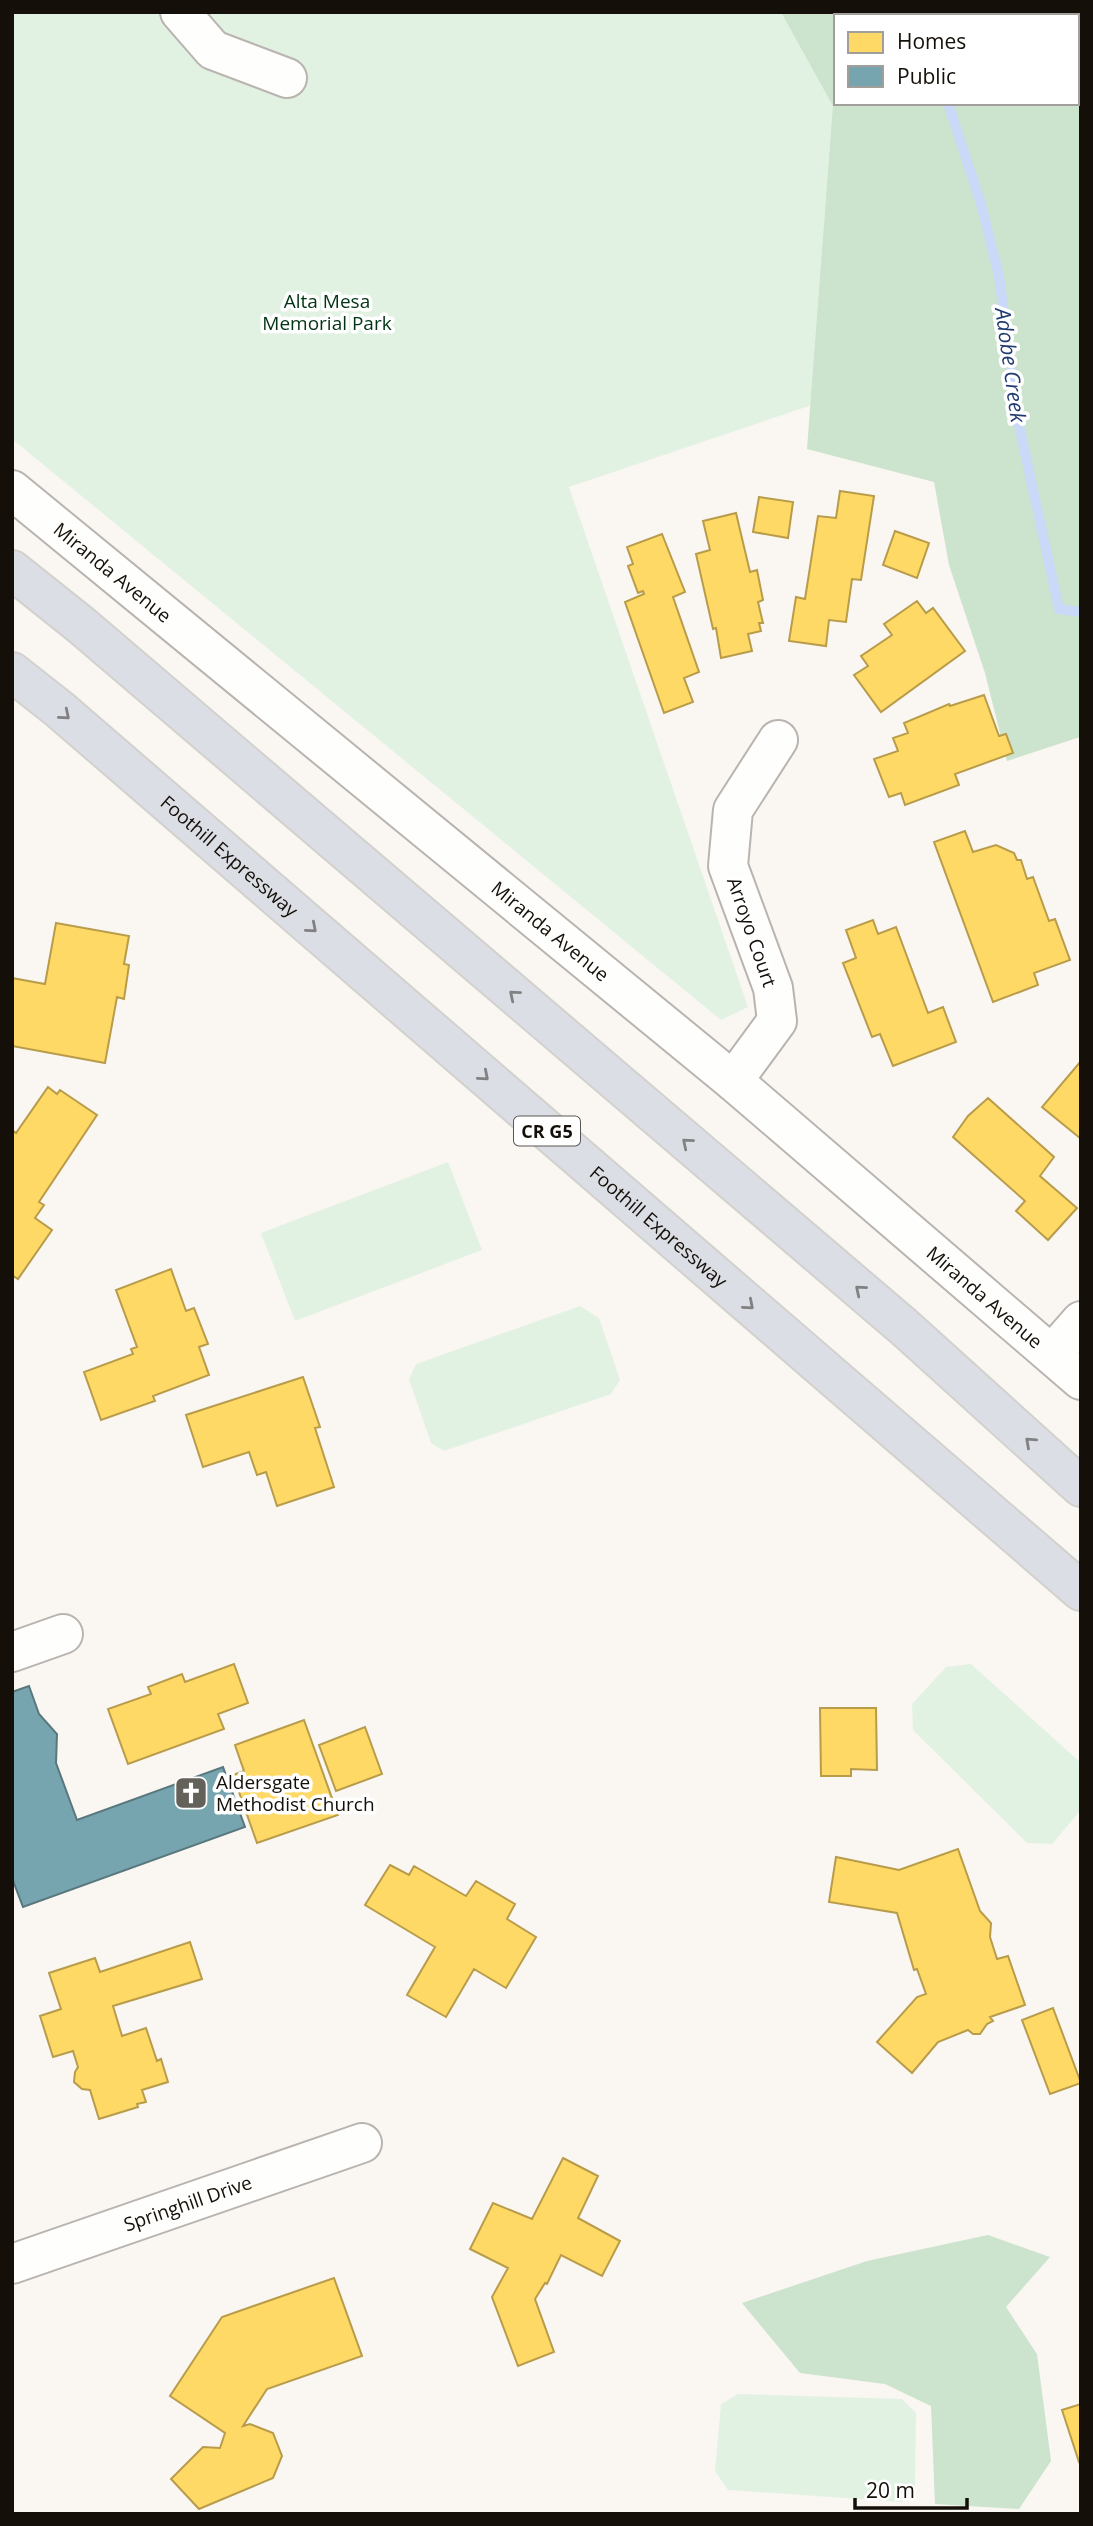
<svg xmlns="http://www.w3.org/2000/svg" width="1093" height="2526" font-family="'Open Sans',sans-serif">
	<style>
		.green { fill: #e2f2e2 }
		.forest { fill: #cce3cd; fill-rule: evenodd }
		.homes { fill: #ffd966; stroke: #b89c4a; stroke-width: 2 }
		.public { fill: #76a5af; stroke: #59787d; stroke-width: 2 }
		.lines { fill: none; stroke-linecap: round; stroke-linejoin: round }
		.stream { stroke: #c9d9f7; stroke-width: 10 }
		.minor-casing { stroke: #b9b4af; stroke-width: 42 }
		.highway-casing { stroke: #d3d1ce; stroke-width: 42 }
		.minor { stroke: #fefefd; stroke-width: 38 }
		.highway { stroke: #dcdee5; stroke-width: 38 }
		.oneway { stroke: #828182 }
		.labels { text-anchor: middle; dominant-baseline: central; stroke-width: 7; stroke-linejoin: round; paint-order: stroke }
		.shield { fill: #fff; stroke: #5a5752; stroke-width: 2 }
		.shield-label { font-size: 18px; font-weight: bold; fill: #140f08 }
		.park-label { font-size: 19px; fill: #003413; stroke: #fff }
		.street-label { font-size: 19px; fill: #140f08; stroke: #fff }
		.poi-label { font-size: 19px; fill: #140f08; stroke: #fff; text-anchor: start }
		.water-label { font-size: 21px; font-style: italic; fill: #213b71; stroke: #fff }
	</style>
	<rect width="100%" height="100%" fill="#faf6f2"/>
	<path class="green" d="M12,12H919L836,16V103L1043,327L569,487L748,1007L721,1020L12,439Z
		M448,1162L482,1250L295,1321L261,1233Z
		M580,1306L599,1318L620,1380L611,1394L444,1451L431,1443L409,1379L416,1364Z
		M971,1664L1081,1763V1810L1052,1844L1027,1843L913,1730L912,1704L946,1667Z
		M738,2394L902,2399L916,2413L915,2487L902,2502L728,2490L715,2471L721,2404Z"/>
	<path class="forest" d="M781,12H1081L1080,737L1007,761L985,673L949,565L934,482L807,449L833,106ZM836,16H1077V103H836Z
		M988,2235L1050,2257L1006,2307L1037,2354L1051,2461L1019,2509L935,2504L931,2406L885,2384L800,2373L742,2303L867,2261Z"/>
	<path class="homes" d="M840,491L874,496L861,580L852,579L846,622L829,620L826,646L789,641L796,597L805,599L818,516L836,518Z
		M759,497L793,502L788,538L753,532Z
		M736,513L750,572L757,570L763,600L758,602L763,623H759L761,631L748,634L752,651L721,658L716,628L713,629L696,554L710,550L703,521Z
		M895,531L929,543L917,578L883,565Z
		M662,534L685,592L673,597L699,672L684,678L693,702L664,713L625,602L644,594L643,591L638,593L628,566L633,564L627,547Z
		M917,601L926,613L933,608L965,651L881,712L854,675L868,666L861,656L892,635L884,624Z
		M984,695L999,736L1006,734L1013,753L955,774L959,785L905,805L901,793L889,797L874,759L898,751L893,738L908,733L904,723L949,704L950,706Z
		M965,831L973,852L996,845L1014,853L1017,860H1021L1027,879L1033,877L1049,921L1055,919L1070,960L1034,973L1038,985L993,1002L934,842Z
		M873,920L878,934L896,927L928,1013L943,1007L956,1042L893,1066L880,1034L872,1037L843,963L856,958L846,930Z
		M56,923L129,936L124,964L129,965L124,999L117,997L105,1063L12,1046V978L45,984Z
		M1081,1061V1139L1042,1107Z
		M48,1087L57,1094L60,1090L97,1115L39,1202L44,1205L35,1218L52,1230L18,1279L12,1275V1130L16,1133Z
		M988,1098L1054,1157L1040,1176L1077,1208L1048,1240L1016,1211L1025,1201L953,1137L968,1116Z
		M171,1269L186,1311L194,1308L208,1344L199,1347L209,1375L153,1396L155,1401L101,1420L84,1372L133,1354L131,1349L137,1347L116,1290Z
		M303,1377L320,1427L315,1428L334,1487L277,1506L266,1472L257,1475L249,1452L203,1467L186,1415Z
		M234,1664L248,1703L218,1714L224,1729L128,1764L108,1709L151,1694L148,1687L182,1674L185,1682Z
		M820,1708H876L877,1770L851,1769V1776H821Z
		M304,1720L338,1815L257,1843L233,1775L244,1771L235,1745Z
		M365,1727L382,1774L336,1791L319,1745Z
		M958,1849L980,1911L991,1923L990,1937L997,1959L1008,1956L1025,2005L990,2017L993,2021L987,2024L980,2034H973L968,2030L938,2042L912,2073L877,2042L917,1997L926,1994L917,1969L914,1970L897,1913L829,1902L836,1857L899,1870Z
		M390,1865L409,1875L414,1866L466,1896L476,1881L515,1904L507,1919L536,1937L506,1988L474,1969L446,2017L407,1995L435,1947L365,1905Z
		M190,1942L202,1979L113,2006L122,2036L146,2028L157,2061L161,2059L168,2082L142,2090L146,2102L137,2104L138,2107L99,2119L90,2090L82,2089L74,2082L75,2072L78,2067L73,2051L53,2057L40,2016L61,2009L49,1973L95,1958L100,1972Z
		M1053,2008L1081,2083L1050,2094L1022,2020Z
		M563,2158L598,2176L578,2218L620,2241L602,2276L561,2255L547,2284L545,2283L535,2299L554,2352L518,2366L492,2297L508,2268L470,2249L493,2203L532,2219Z
		M334,2278L362,2356L267,2389L243,2426L250,2424L273,2433L282,2456L273,2478L199,2509L171,2479L203,2447L220,2448L225,2433L170,2396L222,2317Z
		M1081,2404V2461L1079,2462L1062,2410Z"/>
	<path class="public" d="M29,1686L39,1714L57,1734L56,1763L77,1820L223,1767L245,1827L23,1907L12,1878V1692Z"/>
	<g class="lines">
		<path class="stream" d="M915,12L916,16
			M948,103L981,204L999,276L1019,425L1059,609L1081,612"/>
		<defs>
			<g id="minor">
				<path d="M180,12L213,50L287,78"/>
				<path id="s1" d="M12,490L733,1081L1081,1380"/>
				<path d="M733,1081L777,1021L773,988L728,866L733,810L778,740"/>
				<path d="M1052,1354L1081,1321"/>
				<path d="M12,1652L63,1634"/>
				<path id="s2" d="M12,2264L362,2143"/>
			</g>
			<g id="highway">
				<path d="M12,570L81,625L904,1327L1081,1487"/>
				<path id="s3" d="M12,672L59,709L1081,1591"/>
			</g>
		</defs>
		<use href="#minor" class="minor-casing"/>
		<use href="#highway" class="highway-casing"/>
		<use href="#minor" class="minor"/>
		<use href="#highway" class="highway"/>
	</g>
	<defs><path id="oneway-chevron" d="M-2-3.5L2.5 0L-2 3.5" fill="none" stroke-width="1.6" stroke-linecap="round" stroke-linejoin="round" transform="scale(1.75)"/></defs>
	<g class="oneway">
		<use href="#oneway-chevron" transform="translate(65 715) rotate(40)"/>
		<use href="#oneway-chevron" transform="translate(312 928) rotate(41)"/>
		<use href="#oneway-chevron" transform="translate(514 995) rotate(-140)"/>
		<use href="#oneway-chevron" transform="translate(484 1076) rotate(41)"/>
		<use href="#oneway-chevron" transform="translate(687 1143) rotate(-140)"/>
		<use href="#oneway-chevron" transform="translate(860 1290) rotate(-140)"/>
		<use href="#oneway-chevron" transform="translate(749 1305) rotate(41)"/>
		<use href="#oneway-chevron" transform="translate(1030 1442) rotate(-138)"/>
	</g>
	<defs>
		<symbol id="church-square" viewBox="-11 -11 22 22"><rect x="-9" y="-9" width="18" height="18" rx="4" fill="#64605a" stroke="#fff"/><path d="M-1.2-6h2.4v3.5h3.3v2.4h-3.3V6h-2.4V-.1h-3.3v-2.4h3.3Z" fill="#fff"/></symbol>
	</defs>
	<g fill-rule="evenodd">
		<use href="#church-square" x="172" y="1774" width="38" height="38"/>
	</g>
	<g class="labels">
		<rect class="shield" x="514" y="1116.5" width="66" height="29" rx="5"/>
		<g class="shield-label">
			<text x="547" y="1131">CR G5</text>
		</g>
		<g class="park-label">
			<text x="327" y="301">Alta Mesa<tspan x="327" dy="22">Memorial Park</tspan></text>
		</g>
		<g class="street-label">
			<text stroke="none"><textPath href="#s1" startOffset="130">Miranda Avenue</textPath></text>
			<text stroke="none"><textPath href="#s3" startOffset="285">Foothill Expressway</textPath></text>
			<text stroke="none"><textPath href="#s1" startOffset="696">Miranda Avenue</textPath></text>
			<text transform="translate(752 932) rotate(71)">Arroyo Court</text>
			<text stroke="none"><textPath href="#s3" startOffset="852">Foothill Expressway</textPath></text>
			<text stroke="none"><textPath href="#s1" startOffset="1264">Miranda Avenue</textPath></text>
			<text stroke="none"><textPath href="#s2" startOffset="186">Springhill Drive</textPath></text>
		</g>
		<g class="poi-label">
			<text x="216" y="1782">Aldersgate<tspan x="216" dy="22">Methodist Church</tspan></text>
		</g>
		<g class="water-label">
			<text transform="translate(1011 365) rotate(82)">Adobe Creek</text>
		</g>
	</g>
	<rect width="1093" height="2526" fill="none" stroke="#140f08" stroke-width="28"/>
	<rect x="834" y="14" width="245" height="91" fill="#ffffff" stroke="#a19f9c" stroke-width="2"/>
	<rect x="848" y="32" width="35" height="21" fill="#ffd966" stroke="#a19f9c" stroke-width="2"/>
	<text x="897" y="49" font-size="21" fill="#140f08">Homes</text>
	<rect x="848" y="66" width="35" height="21" fill="#76a5af" stroke="#a19f9c" stroke-width="2"/>
	<text x="897" y="84" font-size="21" fill="#140f08">Public</text>
	<path d="M855 2498v10h112v-10" fill="none" stroke="#140f08" stroke-width="3.5"/>
	<text x="866" y="2498" font-size="21" fill="#140f08" stroke="#ffffff" stroke-width="5" paint-order="stroke">20 m</text>
</svg>
